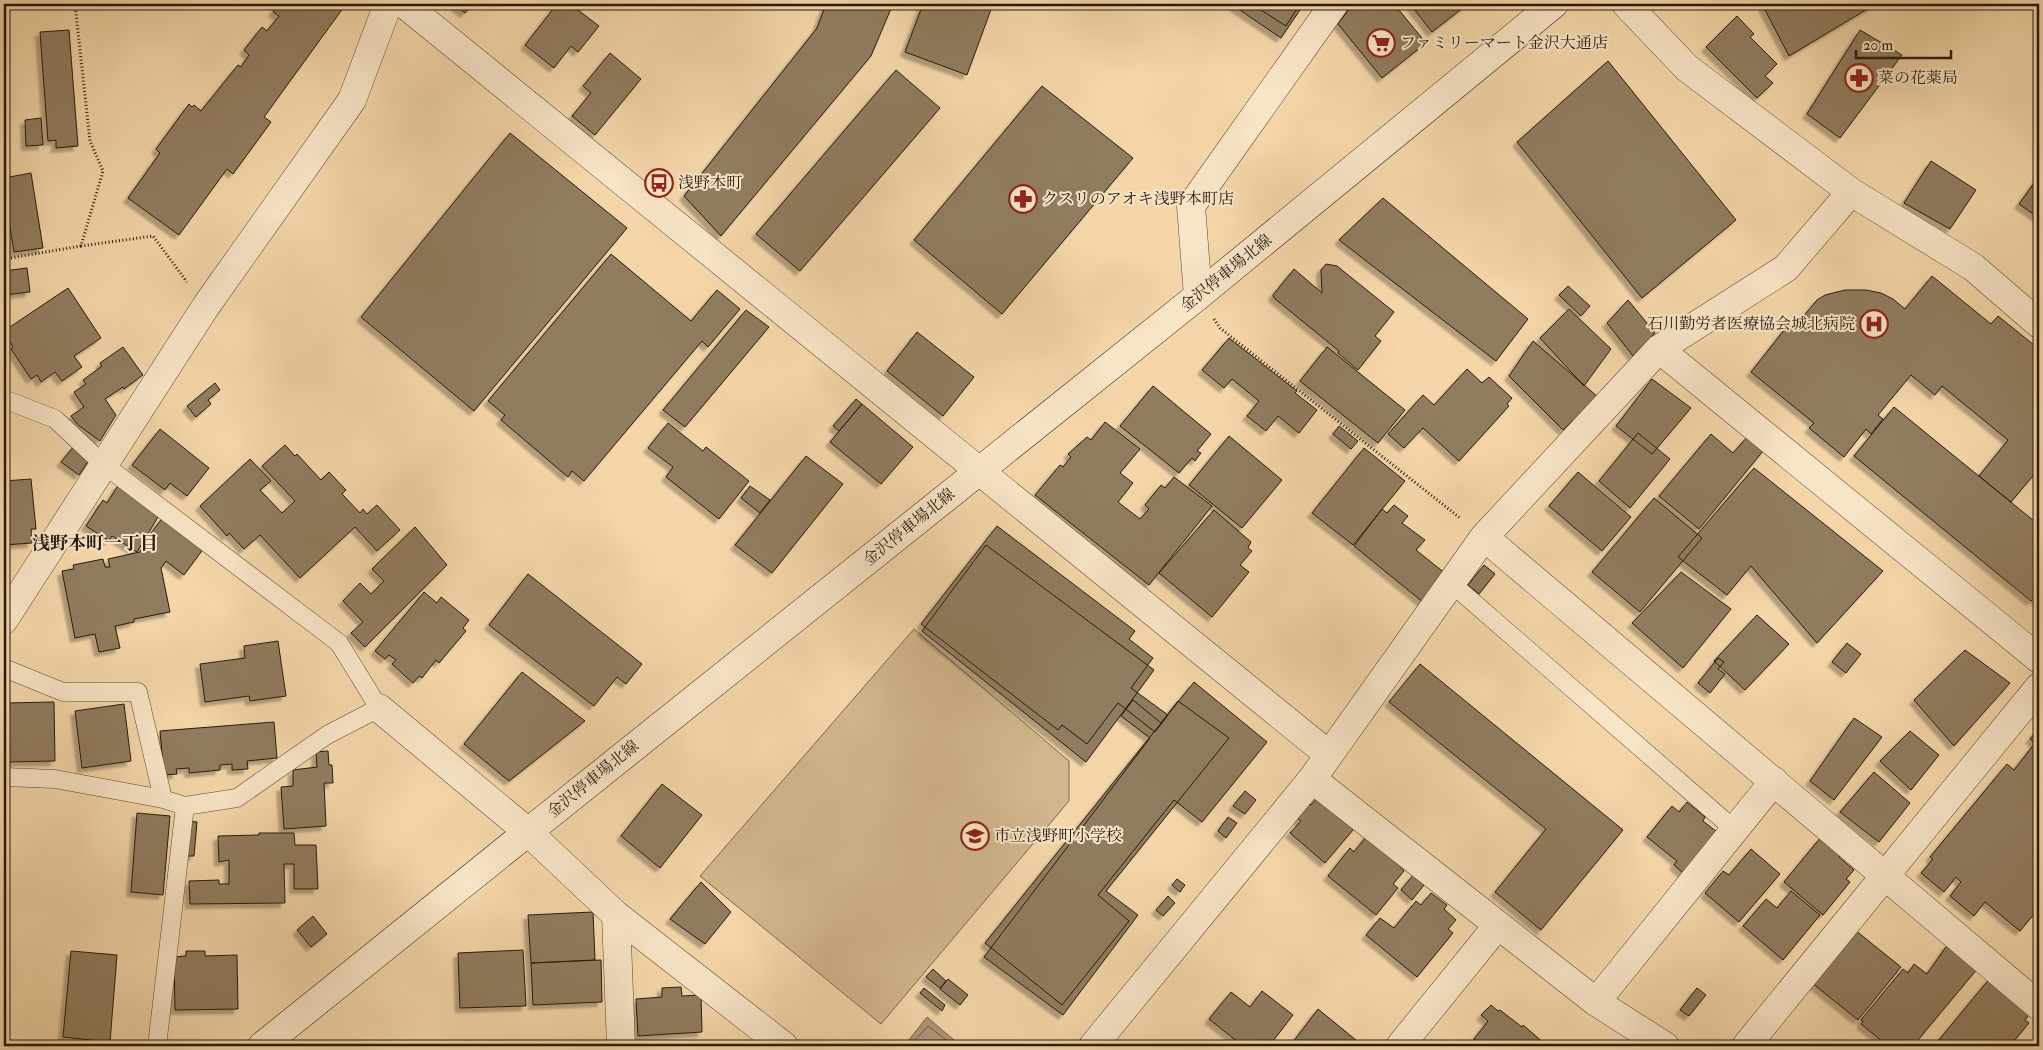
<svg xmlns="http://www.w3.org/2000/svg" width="2043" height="1050" font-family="'IM FELL Double Pica','Noto Serif JP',serif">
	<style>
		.green { fill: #d1b68e; stroke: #7b684e }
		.water { fill: #ae9674; stroke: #77654c }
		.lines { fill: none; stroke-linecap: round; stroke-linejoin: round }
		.shore { stroke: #6a5842; stroke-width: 1 }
		.building { fill: #917c5f; stroke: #251b0f; filter: url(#shadow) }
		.service-casing { stroke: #594a35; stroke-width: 19 }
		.minor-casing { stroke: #594a35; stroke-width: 29 }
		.secondary-casing { stroke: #251b0f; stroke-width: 29 }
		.path { stroke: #251b0f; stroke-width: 3; stroke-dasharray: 1 2.5; stroke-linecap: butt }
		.service { stroke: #f8e4c6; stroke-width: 18 }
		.minor { stroke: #f8e4c6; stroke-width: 28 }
		.secondary { stroke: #f8e4c6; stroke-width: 28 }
		.labels { text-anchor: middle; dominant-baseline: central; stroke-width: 4; stroke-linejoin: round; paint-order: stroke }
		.poi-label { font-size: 16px; fill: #251b0f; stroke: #f8e4c6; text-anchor: start }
		.street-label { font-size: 16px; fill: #251b0f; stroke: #f8e4c6 }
		.neighbourhood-label { font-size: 18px; font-weight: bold; fill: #251b0f; stroke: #f8e4c6 }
	</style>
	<defs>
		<filter id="shadow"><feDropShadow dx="-4.5" dy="4.5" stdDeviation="1" flood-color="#0004"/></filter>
	</defs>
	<rect width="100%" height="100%" fill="#f4d6a8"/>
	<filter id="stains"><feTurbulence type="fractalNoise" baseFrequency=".004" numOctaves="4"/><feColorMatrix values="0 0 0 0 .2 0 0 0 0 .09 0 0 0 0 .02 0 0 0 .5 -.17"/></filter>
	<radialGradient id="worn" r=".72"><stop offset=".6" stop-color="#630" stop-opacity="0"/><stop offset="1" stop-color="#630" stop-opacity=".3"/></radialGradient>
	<path class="green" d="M914,629L1069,761V801L881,1024L700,876Z"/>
	<path class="water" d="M927,1017L961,1046H904Z"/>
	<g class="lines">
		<path class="shore" d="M910,1046L928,1026L954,1046"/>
	</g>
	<path class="building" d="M279,4H346L264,117L271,122L233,174L227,169L179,235L128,198L160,153L156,149L189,104L192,107L194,105L201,111L238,65L241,67L249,55L244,50L262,27L267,31L279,16L273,12Z
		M453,4H473L465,13Z
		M557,4H570L599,26L578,52L571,46L554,68L525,45Z
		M826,4H893L871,56L721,236L684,196L817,28Z
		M923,4H993L967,75L905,52Z
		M1231,4H1304L1281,38Z
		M1261,4H1300L1286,26L1261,10L1264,6Z
		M1353,4H1394L1426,43L1382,78L1338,24Z
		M1410,4H1468L1432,32Z
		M1762,4H1873L1874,5L1789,56Z
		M1737,16L1754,34L1750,37L1777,64L1765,76L1773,83L1757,98L1706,47Z
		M69,30L78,146L56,148V140L48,141L40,32Z
		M1860,30L1902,55L1840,138L1807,114Z
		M610,53L641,79L595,135L572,116L591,93L583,86Z
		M1608,61L1736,220L1642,298L1517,142Z
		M896,70L940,108L800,271L756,234Z
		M1042,86L1133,158L1002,314L914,240Z
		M41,118L43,145L26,146L25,120Z
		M510,133L627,228L474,411L361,317Z
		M1931,161L1976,190L1950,229L1904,203Z
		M31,173L43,248L14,252L9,222L4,223V178Z
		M2039,176V218L2019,204Z
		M1383,198L1528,319L1496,361L1339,240Z
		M611,254L691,321L717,290L740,309L708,347L702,341L584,481L572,471L568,477L501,420L505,415L488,401Z
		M1326,264L1337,266L1394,312L1375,336L1381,341L1358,370L1338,353L1339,351L1274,298L1273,295L1294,269L1322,293L1321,270Z
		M27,268L30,292L4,295V271Z
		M1932,276L1991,324L1998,316L2039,349V471L2038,470L2011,502L1979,476L2008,440L1942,386L1935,395L1911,375L1878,415L1883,419L1871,434L1866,429L1844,457L1809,428L1814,423L1751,372L1788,325L1793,329L1817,300L1825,295L1845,290H1866L1881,293L1893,299L1905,309Z
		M1568,286L1590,306L1581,316L1559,295Z
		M68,288L101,338L74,356L82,367L62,381L55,372L41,382L37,375L31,379L11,349L13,347L4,331Z
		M1628,300L1655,333L1633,356L1607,323Z
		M1569,309L1611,349L1584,386L1540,338Z
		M746,310L769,327L685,427L663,410Z
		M917,332L974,377L943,416L887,371Z
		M1229,338L1297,391L1295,393L1317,410L1299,433L1278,416L1266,431L1247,416L1259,401L1232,379L1224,388L1202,370Z
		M1533,341L1598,397L1563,430L1509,376Z
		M123,347L143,375L124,389L123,387L105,399L116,415L100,441L78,425L71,416L84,407L74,392L86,384L83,380L102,366L100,363Z
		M1327,347L1405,410L1378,443L1300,381Z
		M1467,369L1482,383L1489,377L1512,398L1507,404L1509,406L1459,461L1423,428L1404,448L1388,434L1423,395L1434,405Z
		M1652,379L1691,408L1652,454L1616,426Z
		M215,383L220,390L208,400L211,404L196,417L187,406Z
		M1153,386L1211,434L1197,451L1201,453L1195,461L1192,458L1179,473L1120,426Z
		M856,399L862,404L839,431L833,426Z
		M862,404L913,447L881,484L830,442Z
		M1894,407L2039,525V602L2034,598L2031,601L1854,456Z
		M1105,422L1140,449L1120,473L1133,483L1118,502L1140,519L1149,509L1145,505L1161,485L1165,488L1174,477L1212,506L1149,585L1035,495L1060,465L1063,467L1071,457L1068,454L1087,437L1091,440Z
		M668,423L703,451L706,447L749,481L719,519L666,477L673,467L648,448Z
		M1339,426L1358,441L1351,449L1333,434Z
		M160,429L209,468L187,496L170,483L165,490L132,465Z
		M1638,433L1670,459L1630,508L1599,481Z
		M1711,434L1733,453L1748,436L1764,450L1699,529L1659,496Z
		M1229,436L1282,480L1242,528L1189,485Z
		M285,445L295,456L297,454L321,480L329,472L346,490L342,494L360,513L363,509L367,514L377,505L400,530L377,551L355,527L300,578L260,535L244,549L229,533L227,536L200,506L250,459L271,481L260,490L282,513L295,501L262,466Z
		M74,446L91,457L79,475L61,462Z
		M1364,448L1405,481L1353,545L1312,513Z
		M6,452L9,471H4V453Z
		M806,456L843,484L772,573L735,545Z
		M1754,468L1883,571L1817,643L1751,566L1727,595L1678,557Z
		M1578,472L1631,517L1602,551L1549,506Z
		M31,479L36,529H31L32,543L4,545V481Z
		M119,484L161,512L137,552L112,536L109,541L86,526L103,500L107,503Z
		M750,486L770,500L760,513L741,498Z
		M1654,498L1702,538L1640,612L1592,572Z
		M1394,505L1408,516L1402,523L1425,540L1416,550L1446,574L1424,603L1354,546L1382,509L1387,513Z
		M1214,510L1251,542L1248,548L1252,551L1240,565L1249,572L1212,617L1159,573Z
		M163,517L204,548L184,575L166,561L161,568L170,612L134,619V622L115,626L120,648L99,652L95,634L75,638L62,571L74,569L73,565L103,559L105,567H110L108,559L140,552L146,540Z
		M997,526L1135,631L1129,639L1153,658L1131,688L1168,715L1155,732L1118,703L1087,744L1062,725L1058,730L921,624Z
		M415,527L447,565L365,647L351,633L363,622L343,601L360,583L371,594L384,581L372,569Z
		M986,545L1154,670L1086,762L922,631Z
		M1484,565L1495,574L1479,594L1468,585Z
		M1681,572L1731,609L1683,668L1632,623Z
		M528,574L642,664L626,684L617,677L594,706L489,625Z
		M424,592L437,603L441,597L469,620L463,628L466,631L439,663L436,660L422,678L419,676L413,683L392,664L396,660L389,655L385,659L375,651Z
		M1757,615L1789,644L1745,690L1714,661Z
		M278,641L286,696L250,701L249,696L205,702L200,664L245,658L244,646Z
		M1847,643L1861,654L1846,673L1832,662Z
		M1965,650L2010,683L1954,746L1914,700Z
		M1718,658L1724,662L1718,669L1725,674L1710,693L1698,683Z
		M1420,664L1623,830L1541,930L1495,892L1546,829L1389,702Z
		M522,672L585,721L509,781L464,744Z
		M1194,682L1267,742L1202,822L1174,800L1098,895L1129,921L1062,1005L985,943Z
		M1133,700L1161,723L1178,701L1229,738L1106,891L1138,915L1063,1015L984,957L1150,738L1121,716Z
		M54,702L55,761L4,762V703Z
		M124,704L131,761L82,768L75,711Z
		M1854,718L1882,737L1834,800L1810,781Z
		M274,722L277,758L247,761L248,769L232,770V764L220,765V770L189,773V768L176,769L177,774L164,775L160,731Z
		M2039,728V908L2020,931L1985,902L1974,916L1950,896L1961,882L1956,877L1944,892L1921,873L1933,859L1930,857L2007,764L2014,770L2035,743L2030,739Z
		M1910,731L1939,755L1911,790L1880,761Z
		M328,751L329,765H332L333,783H324L326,826L284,829L281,787L293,786V770L317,767L316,752Z
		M1874,772L1910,803L1879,842L1840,812Z
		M662,784L702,815L660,868L621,836Z
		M1245,791L1256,800L1245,814L1233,806Z
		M1321,793L1358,824L1325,863L1290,833L1301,821L1289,812L1301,797L1311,805Z
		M1687,802L1705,817L1703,821L1717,832L1684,874L1674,865L1677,861L1647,837L1672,806L1679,812Z
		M137,813L170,816L163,895L131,892Z
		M1228,817L1237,823L1226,838L1218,831Z
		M186,821L197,822L194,856H183Z
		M259,833H294L295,845H316L318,889H294V864H284L285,903L190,904L189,881L219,880V884H229V860L219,862L218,836L259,835Z
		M1369,833L1404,861L1400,866L1404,871L1393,884L1398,888L1376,915L1328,876L1350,848L1354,852Z
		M1821,837L1841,853L1839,857L1854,870L1846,879L1850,882L1823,915L1784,882Z
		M1751,849L1780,874L1739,922L1705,893L1723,871L1729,875Z
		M1413,875L1424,885L1412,900L1401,890Z
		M1177,879L1185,885L1180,892L1172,885Z
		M701,882L731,912L705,944L670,919Z
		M1791,891L1820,915L1783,960L1743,926L1766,899L1777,908Z
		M1431,893L1447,905L1444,909L1456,920L1448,929L1453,933L1417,977L1366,935L1380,918L1394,928L1416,901L1421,905Z
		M1168,896L1175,903L1163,916L1156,910Z
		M593,912L595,960L531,963L528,915Z
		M313,916L327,934L311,947L297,930Z
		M1855,930L1901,967L1858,1020L1812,983Z
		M1948,944L1978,968L1913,1046H1888L1861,1024L1863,1022L1861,1020L1903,969L1908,973L1914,964L1927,974Z
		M523,950L526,1006L460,1008L458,953Z
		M71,951L117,955L110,1042L63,1037Z
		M186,951H205V956L237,955L238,1009L175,1010L174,957L186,956Z
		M601,960L602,1002L533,1005L531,963Z
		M933,969L946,981L940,988L926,977Z
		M1990,978L2032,1011L2025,1020L2029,1023L2010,1046H1934Z
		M948,979L968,995L960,1005L940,989Z
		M681,987L682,996L701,995L702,1032L638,1036L636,999L662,997V988Z
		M924,988L945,1005L942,1011L920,993Z
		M1697,988L1706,995L1689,1016L1680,1010Z
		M1262,991L1293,1015L1269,1046H1243L1209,1019L1231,992L1250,1007Z
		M4,997L10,999L4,1017Z
		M1491,1005L1498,1011L1500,1010L1522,1027L1523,1025L1545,1044L1543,1046H1483L1474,1039L1488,1021L1481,1015Z
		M1318,1009L1362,1045L1361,1046H1290Z"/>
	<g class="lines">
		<defs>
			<path id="service" d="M4,399L55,419L103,464L339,643L379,708L327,735L237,798L185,806L163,799L55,779L4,777
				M1451,583L1735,830
				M4,668L63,692H138L163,799
				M157,1046L185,806"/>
			<path id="minor" d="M404,4L1328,754
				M1626,4L1687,68L1851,192L1973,267L2039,324
				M1198,296L1191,206L1334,4
				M1659,349L2039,659
				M1484,537L2039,1006
				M4,620L206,306L352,100L388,4
				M379,708L528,832L616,915L784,1046
				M1312,779L1596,1002L1665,1046
				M616,915L621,1046
				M1596,1002L1774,781
				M1093,1046L1312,779L1484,537L1659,349L1786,268L1851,192
				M1400,1046L1498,925
				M1746,1046L2039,687"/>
			<path id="secondary" d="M262,1046L528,832L1198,296L1554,4"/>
		</defs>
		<use href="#service" class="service-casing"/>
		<use href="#minor" class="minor-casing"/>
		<use href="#secondary" class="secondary-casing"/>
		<path class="path" d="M75,4L90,141L103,171L81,246L153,236L187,282
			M4,259L81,246
			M1214,319L1220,328L1460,518"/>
		<use href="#service" class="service"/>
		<use href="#minor" class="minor"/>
		<use href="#secondary" class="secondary"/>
	</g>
	<defs>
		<symbol id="supermarket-ring" viewBox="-11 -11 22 22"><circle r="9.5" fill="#f8e4c6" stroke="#8f2418" stroke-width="1.5"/><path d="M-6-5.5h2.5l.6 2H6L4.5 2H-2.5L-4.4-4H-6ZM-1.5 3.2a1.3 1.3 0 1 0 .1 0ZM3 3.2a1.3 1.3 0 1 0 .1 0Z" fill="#8f2418"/></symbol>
		<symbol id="pharmacy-ring" viewBox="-11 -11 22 22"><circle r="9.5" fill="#f8e4c6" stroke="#8f2418" stroke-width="1.5"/><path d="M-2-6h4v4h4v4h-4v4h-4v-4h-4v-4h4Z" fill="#8f2418"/></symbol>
		<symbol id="bus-ring" viewBox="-11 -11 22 22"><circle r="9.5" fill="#f8e4c6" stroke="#8f2418" stroke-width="1.5"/><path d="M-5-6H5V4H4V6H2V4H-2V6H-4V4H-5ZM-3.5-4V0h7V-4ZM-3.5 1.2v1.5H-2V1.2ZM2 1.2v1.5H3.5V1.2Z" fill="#8f2418"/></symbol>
		<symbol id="hospital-ring" viewBox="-11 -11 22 22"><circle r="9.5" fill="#f8e4c6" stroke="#8f2418" stroke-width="1.5"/><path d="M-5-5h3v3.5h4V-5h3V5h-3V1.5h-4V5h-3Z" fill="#8f2418"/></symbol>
		<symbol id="school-ring" viewBox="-11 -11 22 22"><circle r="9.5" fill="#f8e4c6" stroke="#8f2418" stroke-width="1.5"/><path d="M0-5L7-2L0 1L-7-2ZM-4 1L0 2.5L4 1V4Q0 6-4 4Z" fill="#8f2418"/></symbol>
	</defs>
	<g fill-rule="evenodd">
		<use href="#supermarket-ring" x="1365" y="27" width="32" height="32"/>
		<use href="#pharmacy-ring" x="1843" y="62" width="32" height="32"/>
		<use href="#bus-ring" x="643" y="167" width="32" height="32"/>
		<use href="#pharmacy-ring" x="1007" y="183" width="32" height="32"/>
		<use href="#hospital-ring" x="1858" y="308" width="32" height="32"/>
		<use href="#school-ring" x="959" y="820" width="32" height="32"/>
	</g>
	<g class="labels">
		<g class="poi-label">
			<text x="1400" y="43">ファミリーマート金沢大通店</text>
			<text x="1878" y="78">菜の花薬局</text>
			<text x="678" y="183">浅野本町</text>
			<text x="1042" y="199">クスリのアオキ浅野本町店</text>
			<text x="1855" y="324" text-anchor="end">石川勤労者医療協会城北病院</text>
			<text x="994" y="836">市立浅野町小学校</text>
		</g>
		<g class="street-label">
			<text transform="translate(1226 273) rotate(-39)">金沢停車場北線</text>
			<text transform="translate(909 527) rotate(-39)">金沢停車場北線</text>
			<text transform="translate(593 779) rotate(-39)">金沢停車場北線</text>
		</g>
		<g class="neighbourhood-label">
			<text x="95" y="543">浅野本町一丁目</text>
		</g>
	</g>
	<rect width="2043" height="1050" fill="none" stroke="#f4d6a8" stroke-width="20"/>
	<rect x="5" y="5" width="2033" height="1040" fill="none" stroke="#251b0f" stroke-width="2.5"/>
	<rect x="10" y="10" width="2023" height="1030" fill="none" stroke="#251b0f"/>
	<path d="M1856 50v8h95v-8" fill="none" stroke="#251b0f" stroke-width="2.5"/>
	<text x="1863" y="50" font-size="15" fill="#251b0f" stroke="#f8e4c6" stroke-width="4" paint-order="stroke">20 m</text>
	<rect width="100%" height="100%" filter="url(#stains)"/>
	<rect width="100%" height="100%" fill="url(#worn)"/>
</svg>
